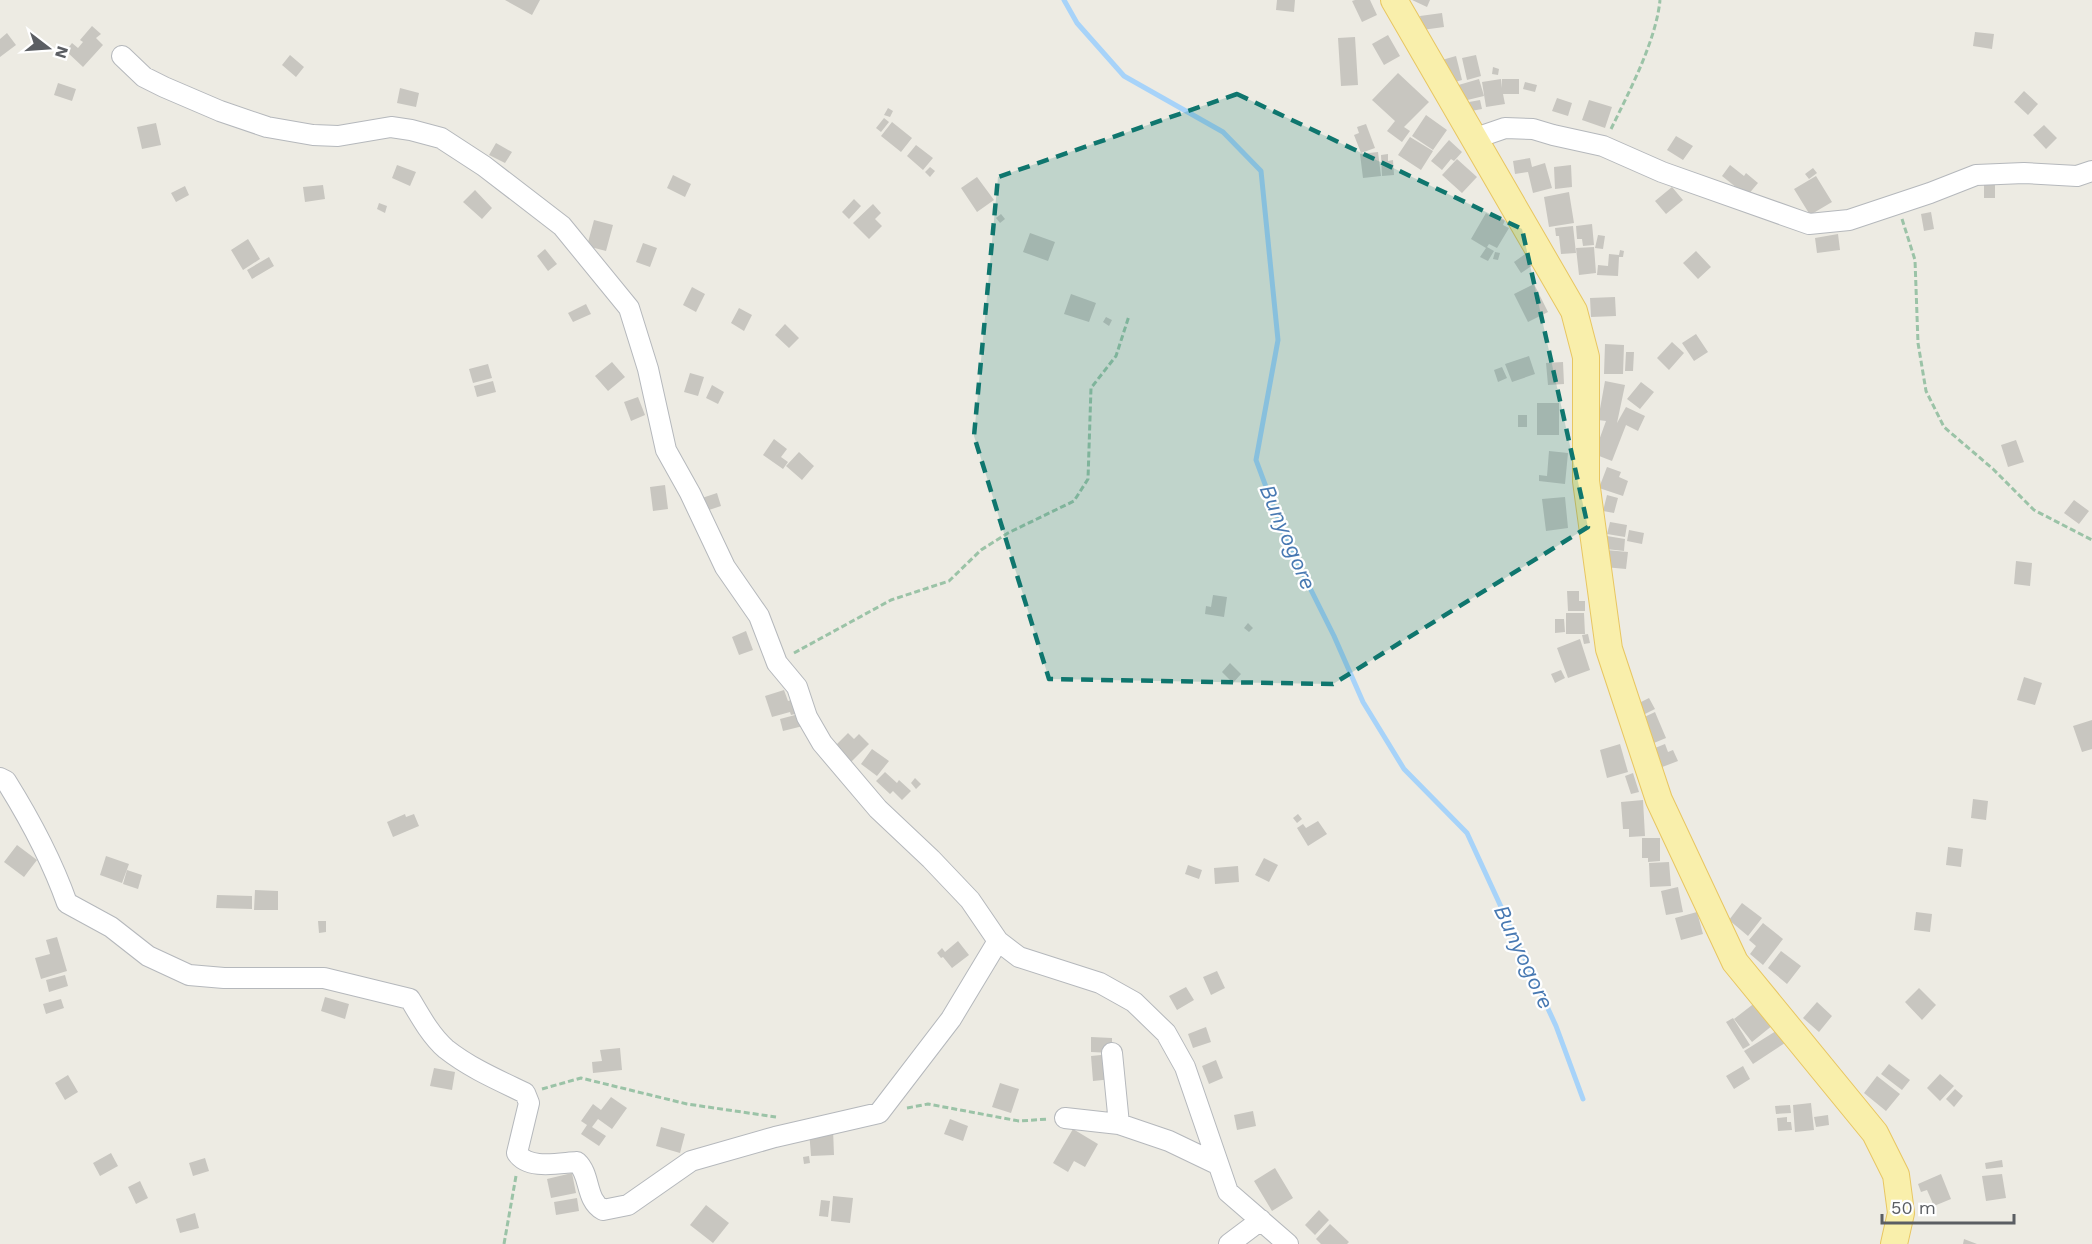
<svg xmlns="http://www.w3.org/2000/svg" width="2092" height="1244" font-family="'Work Sans',sans-serif">
	<style>
		.lines { fill: none; stroke-linecap: round; stroke-linejoin: round }
		.stream { stroke: #a7d3f9; stroke-width: 5 }
		.building { fill: #c8c6c0 }
		.minor-casing { stroke: #b5b8bc; stroke-width: 22 }
		.major-casing { stroke: #e8c661; stroke-width: 28 }
		.path { stroke: #9bc3a7; stroke-width: 3; stroke-dasharray: 6 3; stroke-linecap: butt }
		.minor { stroke: #fff; stroke-width: 20 }
		.major { stroke: #f9efab; stroke-width: 26 }
		.marked { fill: #0f766e; fill-opacity: 0.2; stroke: #0f766e; stroke-width: 4.5; stroke-dasharray: 12 8; stroke-linejoin: round }
		.labels { text-anchor: middle; dominant-baseline: central; stroke-width: 4.5; stroke-linejoin: round; paint-order: stroke }
		.water-label { font-size: 22px; font-style: italic; fill: #4879b2; stroke: #fff }
	</style>
	<rect width="100%" height="100%" fill="#edebe3"/>
	<g class="lines">
		<path class="stream" d="M1064,0L1077,23L1124,76L1223,132L1261,171L1278,340L1256,460L1285,538L1334,636L1363,702L1404,769L1467,833L1556,1026L1583,1099"/>
	</g>
	<path class="building" d="M505,0H540L532,15Z
		M1277,0H1295L1294,12L1276,10Z
		M1355,0H1370L1377,15L1362,22L1352,1Z
		M1412,0H1430L1427,7Z
		M1442,13L1444,27L1422,30L1420,16Z
		M92,26L101,34L96,38L103,45L83,67L66,51L72,43L78,48L83,42L80,40Z
		M1975,32L1994,34L1992,49L1973,46Z
		M7,33L16,45L0,57V39Z
		M1388,35L1400,56L1384,65L1372,44Z
		M1355,37L1358,85L1341,86L1338,38Z
		M290,55L304,67L296,77L282,65Z
		M1476,55L1481,76L1467,80L1462,58Z
		M1456,56L1462,80L1448,84L1442,60Z
		M1493,67L1499,69L1498,75L1492,74Z
		M1398,73L1429,102L1404,127L1410,131L1402,142L1387,131L1395,121L1372,100Z
		M1479,79L1484,96L1459,102L1455,86Z
		M1501,79L1502,88V79H1519V94H1503L1505,104L1486,107L1482,82Z
		M1525,82L1537,85L1535,92L1523,89Z
		M58,83L76,89L72,101L54,95Z
		M400,88L419,93L416,107L397,103Z
		M2024,91L2038,104L2028,115L2014,102Z
		M1557,98L1572,103L1568,116L1552,111Z
		M1480,100L1482,109L1471,111L1469,102Z
		M1589,100L1612,107L1605,128L1582,120Z
		M888,108L893,111L890,117L884,115Z
		M1426,115L1447,130L1433,150L1412,136Z
		M884,118L889,122L881,132L876,128Z
		M892,122L912,138L901,152L881,136Z
		M156,123L161,145L142,149L137,127Z
		M1366,124L1375,148L1361,153L1354,135L1359,133L1357,127Z
		M2044,125L2057,138L2046,149L2033,135Z
		M1676,136L1693,146L1683,160L1667,150Z
		M1410,137L1433,151L1421,170L1398,155Z
		M1449,140L1462,152L1454,161L1451,159L1442,170L1431,161Z
		M496,143L512,152L505,163L489,155Z
		M916,145L933,158L923,170L907,156Z
		M1378,152L1381,176L1363,178L1360,154Z
		M1388,154V161L1393,160L1394,175L1382,176L1381,155Z
		M1530,158L1532,167L1545,163L1552,188L1533,193L1528,172L1515,174L1513,161Z
		M1457,159L1477,177L1462,193L1442,175Z
		M397,165L416,172L410,186L392,178Z
		M1571,165L1572,187L1555,189L1554,167Z
		M1730,165L1744,176L1746,173L1758,183L1747,196L1722,176Z
		M930,167L935,171L930,177L925,172Z
		M1813,168L1817,173L1809,179L1805,174Z
		M673,175L691,184L685,197L667,188Z
		M1816,176L1832,202L1810,215L1794,189Z
		M977,177L994,200L977,212L961,188Z
		M1984,181H1995V198H1984Z
		M323,185L325,199L305,202L303,187Z
		M185,186L189,195L176,202L171,193Z
		M1672,187L1683,200L1666,214L1655,201Z
		M475,190L492,208L482,219L463,202Z
		M1569,192L1574,223L1549,227L1544,197Z
		M854,199L861,206L849,219L842,212Z
		M379,203L387,206L385,213L377,209Z
		M873,204L881,213L875,219L882,226L869,239L853,223Z
		M1931,212L1934,229L1924,231L1921,214Z
		M1486,213L1494,218L1496,215L1505,220L1503,225L1509,228L1497,248L1489,244L1487,247L1494,251L1488,261L1480,257L1486,248L1471,239Z
		M1001,214L1005,219L1000,223L996,218Z
		M594,220L613,225L606,251L587,246Z
		M1592,224L1594,245L1583,246L1582,239H1577L1576,226Z
		M1573,226L1576,253L1561,254L1559,236H1556L1555,228Z
		M1030,233L1055,242L1048,261L1023,252Z
		M1838,234L1840,250L1817,253L1815,238Z
		M1598,235L1605,236L1603,249L1595,248Z
		M248,239L260,259L243,270L231,250Z
		M643,243L657,248L650,267L636,262Z
		M1594,247L1596,273L1579,275L1576,248Z
		M545,249L557,264L548,271L537,256Z
		M1620,250L1624,251L1623,257H1619L1618,276L1597,275L1598,265L1608,266L1609,254L1619,255Z
		M1696,251L1711,267L1698,279L1683,263Z
		M1495,252L1500,253L1498,260L1493,259Z
		M1528,252L1536,263L1521,273L1514,262Z
		M269,257L274,266L252,279L247,270Z
		M1534,284L1548,312L1528,322L1514,294Z
		M692,287L705,294L696,312L683,305Z
		M1071,294L1096,303L1089,322L1064,314Z
		M1615,297L1616,316L1591,317L1590,298Z
		M586,304L591,314L573,322L568,313Z
		M739,308L752,315L744,331L731,323Z
		M1106,317L1112,320L1109,326L1103,322Z
		M785,324L799,338L789,348L775,335Z
		M1696,334L1708,352L1694,361L1682,343Z
		M1672,342L1684,353L1669,370L1657,358Z
		M1605,344L1624,345L1623,374H1604Z
		M1626,352H1634L1633,371H1625Z
		M1529,356L1535,374L1512,382L1505,364Z
		M612,362L625,377L608,391L595,376Z
		M1563,362L1564,384L1548,385L1546,363Z
		M488,364L492,378L473,383L469,369Z
		M1502,367L1507,378L1498,382L1494,370Z
		M690,373L704,377L698,396L684,392Z
		M493,381L496,392L477,397L474,386Z
		M1605,381L1625,385L1617,423L1626,407L1645,416L1638,431L1626,425L1612,461L1594,454L1606,421L1598,420Z
		M1641,382L1654,392L1640,409L1627,399Z
		M712,385L724,392L718,404L706,398Z
		M638,397L645,415L631,421L624,402Z
		M1537,403H1559V435H1537Z
		M1518,415H1527V427H1518Z
		M774,439L787,449L781,457L788,462L783,469L763,455Z
		M2016,440L2024,462L2008,467L2001,445Z
		M1549,451L1568,453L1565,484L1539,481V475L1547,476Z
		M799,452L814,466L802,480L786,466Z
		M1607,467L1621,472L1619,477L1628,481L1623,496L1599,488Z
		M665,485L668,509L653,511L650,487Z
		M717,493L721,506L706,511L702,498Z
		M1607,495L1618,498L1614,513L1603,511Z
		M1565,497L1568,528L1546,531L1542,499Z
		M2074,500L2089,511L2079,524L2064,513Z
		M1610,522L1627,525L1625,537L1607,534Z
		M1629,530L1644,533L1642,544L1627,541Z
		M1607,536L1625,539L1624,551L1606,549Z
		M1606,550L1628,552L1626,569L1604,567Z
		M2016,561L2032,563L2030,586L2014,584Z
		M1567,591H1579V601H1585V611H1568Z
		M1213,595L1227,597L1224,617L1205,614L1206,606L1211,607Z
		M1566,613H1584L1585,634H1566Z
		M1555,619H1564L1565,632L1555,633Z
		M1248,623L1253,628L1249,632L1244,628Z
		M746,631L753,650L739,655L732,637Z
		M1588,634L1590,643L1584,644L1582,635Z
		M1580,639L1590,670L1568,678L1557,648Z
		M1230,663L1241,674L1233,683L1222,672Z
		M1561,670L1565,678L1555,683L1551,674Z
		M2024,677L2042,683L2035,705L2017,700Z
		M784,690L788,701L795,699L799,713L791,715L790,712L772,717L765,696Z
		M1649,698L1655,709L1639,717L1633,706Z
		M1655,712L1666,738L1649,745L1638,720Z
		M799,714L803,726L783,731L780,719Z
		M2092,720V749L2082,752L2073,726Z
		M848,733L854,739L859,734L869,744L850,763L834,747Z
		M1620,744L1628,772L1607,778L1600,750Z
		M1665,744L1668,752L1673,750L1678,761L1657,769L1650,750Z
		M872,749L889,761L877,776L861,764Z
		M885,772L897,783L899,780L911,791L902,800L893,791L890,794L876,781Z
		M1633,773L1639,792L1631,794L1625,776Z
		M915,778L921,784L916,789L911,783Z
		M1973,799L1988,801L1986,820L1971,818Z
		M1643,800L1645,836L1629,837V829H1623L1621,802Z
		M405,814L406,817L414,814L419,826L393,837L387,822Z
		M1298,814L1302,819L1297,823L1293,818Z
		M1318,821L1327,834L1308,846L1297,828L1303,824L1306,828Z
		M1642,838H1660V861L1648,862V858H1642Z
		M17,845L37,860L24,877L4,862Z
		M1948,847L1963,849L1961,867L1946,865Z
		M106,856L129,864L122,883L100,875Z
		M1264,858L1278,865L1269,882L1255,875Z
		M1669,862L1671,886L1650,887L1649,863Z
		M1188,865L1202,870L1199,879L1185,874Z
		M1238,866L1239,882L1215,884L1214,868Z
		M127,870L142,875L138,889L123,884Z
		M1678,887L1683,912L1666,915L1661,891Z
		M255,890L278,891V910H254Z
		M217,895L252,896V909L216,908Z
		M1742,903L1762,918L1748,936L1729,920Z
		M1697,912L1703,934L1681,940L1675,918Z
		M1916,912L1932,914L1930,932L1914,930Z
		M318,921H326V932L319,933Z
		M1763,923L1783,939L1763,965L1750,954L1756,946L1749,940Z
		M57,937L67,971L41,979L35,958L50,954L46,940Z
		M958,941L969,955L952,968L943,957L941,958L937,953L942,948L945,952Z
		M1781,951L1801,966L1787,984L1768,968Z
		M1217,971L1225,988L1211,995L1203,977Z
		M65,975L68,986L49,992L46,980Z
		M1186,987L1194,1000L1177,1010L1169,996Z
		M1919,988L1936,1005L1922,1020L1905,1002Z
		M325,997L349,1004L345,1019L321,1011Z
		M61,999L64,1008L46,1014L43,1004Z
		M1756,1002L1773,1025L1752,1042L1734,1019Z
		M1817,1002L1832,1016L1819,1032L1803,1018Z
		M1733,1018L1750,1045L1743,1049L1726,1022Z
		M1206,1027L1211,1042L1193,1048L1188,1034Z
		M1776,1031L1779,1037L1784,1034L1788,1041L1753,1064L1744,1051Z
		M1091,1037L1112,1038V1053L1091,1052Z
		M620,1048L622,1070L593,1073L592,1062L602,1061L600,1050Z
		M1111,1054L1113,1079L1093,1081L1091,1056Z
		M1216,1060L1223,1078L1209,1084L1202,1066Z
		M1889,1064L1910,1080L1902,1090L1881,1074Z
		M1743,1066L1750,1079L1734,1089L1726,1076Z
		M434,1068L455,1072L452,1090L430,1086Z
		M1940,1074L1954,1086L1940,1101L1927,1088Z
		M68,1075L78,1092L65,1100L55,1083Z
		M1877,1076L1900,1094L1886,1111L1864,1093Z
		M1000,1083L1019,1089L1011,1113L992,1107Z
		M1955,1089L1963,1096L1954,1107L1946,1099Z
		M611,1097L627,1108L612,1129L598,1119L592,1127L606,1136L599,1146L581,1134L587,1125L581,1121L593,1104L601,1110Z
		M1811,1103L1814,1130L1795,1132L1793,1105Z
		M1790,1105L1791,1113L1776,1114L1775,1106Z
		M1253,1111L1256,1126L1237,1130L1234,1115Z
		M1828,1115L1829,1125L1816,1127L1814,1117Z
		M1787,1117V1122H1791L1792,1130L1778,1131L1777,1118Z
		M950,1119L968,1126L963,1141L944,1134Z
		M661,1127L685,1134L680,1153L656,1146Z
		M833,1129L834,1155L811,1156L809,1130Z
		M1073,1129L1098,1144L1085,1167L1074,1161L1068,1172L1053,1163Z
		M111,1153L118,1166L100,1176L93,1163Z
		M809,1156L810,1163L804,1164L803,1157Z
		M205,1158L209,1171L193,1176L189,1163Z
		M2002,1160L2003,1167L1986,1169L1985,1163Z
		M1275,1168L1293,1198L1272,1211L1254,1181Z
		M572,1173L576,1193L551,1198L547,1179Z
		M1941,1174L1951,1199L1934,1206L1927,1190L1921,1192L1918,1184Z
		M2002,1174L2006,1198L1986,1201L1982,1176Z
		M140,1181L148,1198L136,1204L128,1187Z
		M833,1196L853,1198L850,1223L831,1221Z
		M577,1198L579,1211L556,1215L554,1202Z
		M821,1200L830,1201L828,1217L819,1216Z
		M706,1205L729,1223L713,1243L690,1225Z
		M1319,1210L1329,1220L1315,1235L1305,1225Z
		M195,1213L199,1228L180,1233L176,1219Z
		M1330,1224L1349,1242L1347,1244H1321L1316,1239Z
		M1964,1239L1977,1244H1963Z"/>
	<g class="lines">
		<defs>
			<path id="minor" d="M122,56L144,77L164,87L220,111L267,127L313,135L338,136L391,127L411,130L441,138L484,166L562,226L629,308L648,369L666,450L690,493L725,567L759,616L777,663L797,687L807,717L822,743L878,809L931,859L970,900L998,941L1019,957L1100,983L1134,1002L1166,1033L1185,1067L1228,1192L1288,1244
				M1473,139L1505,128L1533,129L1553,135L1603,146L1662,172L1809,224L1849,220L1930,193L1976,175L2024,173L2077,176L2092,171
				M0,778L6,781C31,821 51,858 67,903L111,927L148,956L189,975L224,978H324L410,999C420,1016 431,1036 446,1049C470,1068 498,1080 525,1093L529,1103L517,1153C528,1170 559,1163 577,1162C591,1175 585,1200 603,1210L628,1205L691,1161L775,1137L879,1113L951,1019L998,941
				M1112,1053L1119,1124
				M1065,1118L1119,1124L1169,1141L1217,1164
				M1229,1244L1261,1220"/>
			<path id="major" d="M1394,0L1574,311L1586,357V481L1609,649L1659,800L1735,962L1875,1133L1896,1175L1901,1213L1894,1244"/>
		</defs>
		<use href="#minor" class="minor-casing"/>
		<use href="#major" class="major-casing"/>
		<path class="path" d="M1611,129C1629,92 1656,41 1660,0
			M1902,219L1915,260L1918,343L1926,391L1944,427L1993,469L2034,510L2092,540
			M794,653L891,600L949,581L981,550L1008,533L1074,501L1088,479L1091,388L1116,356L1129,316
			M542,1089L581,1078L687,1104L776,1117
			M907,1108L928,1104L1019,1121L1049,1119
			M504,1244L516,1176"/>
		<use href="#minor" class="minor"/>
		<use href="#major" class="major"/>
	</g>
	<path class="marked" d="M1237,94L1522,229L1588,527L1333,684L1049,679L974,436L998,177Z"/>
	<g class="labels">
		<g class="water-label">
			<text transform="translate(1288 537) rotate(67)">Bunyogore</text>
			<text transform="translate(1524 957) rotate(65)">Bunyogore</text>
		</g>
	</g>
	<g transform="translate(48 48) rotate(107)" stroke="#ffffff" stroke-width="4.5" paint-order="stroke">
	<path d="M0-4.5L10 22L0 15L-10 22Z" fill="#5b5e63"/>
	<text y="-9" font-size="16" font-weight="bold" text-anchor="middle" fill="#5b5e63">N</text>
	</g>
	<path d="M1882 1214v9h132v-9" fill="none" stroke="#5b5e63" stroke-width="3"/>
	<text x="1891" y="1214" font-size="18" fill="#5b5e63" stroke="#ffffff" stroke-width="4.5" paint-order="stroke">50 m</text>
</svg>
